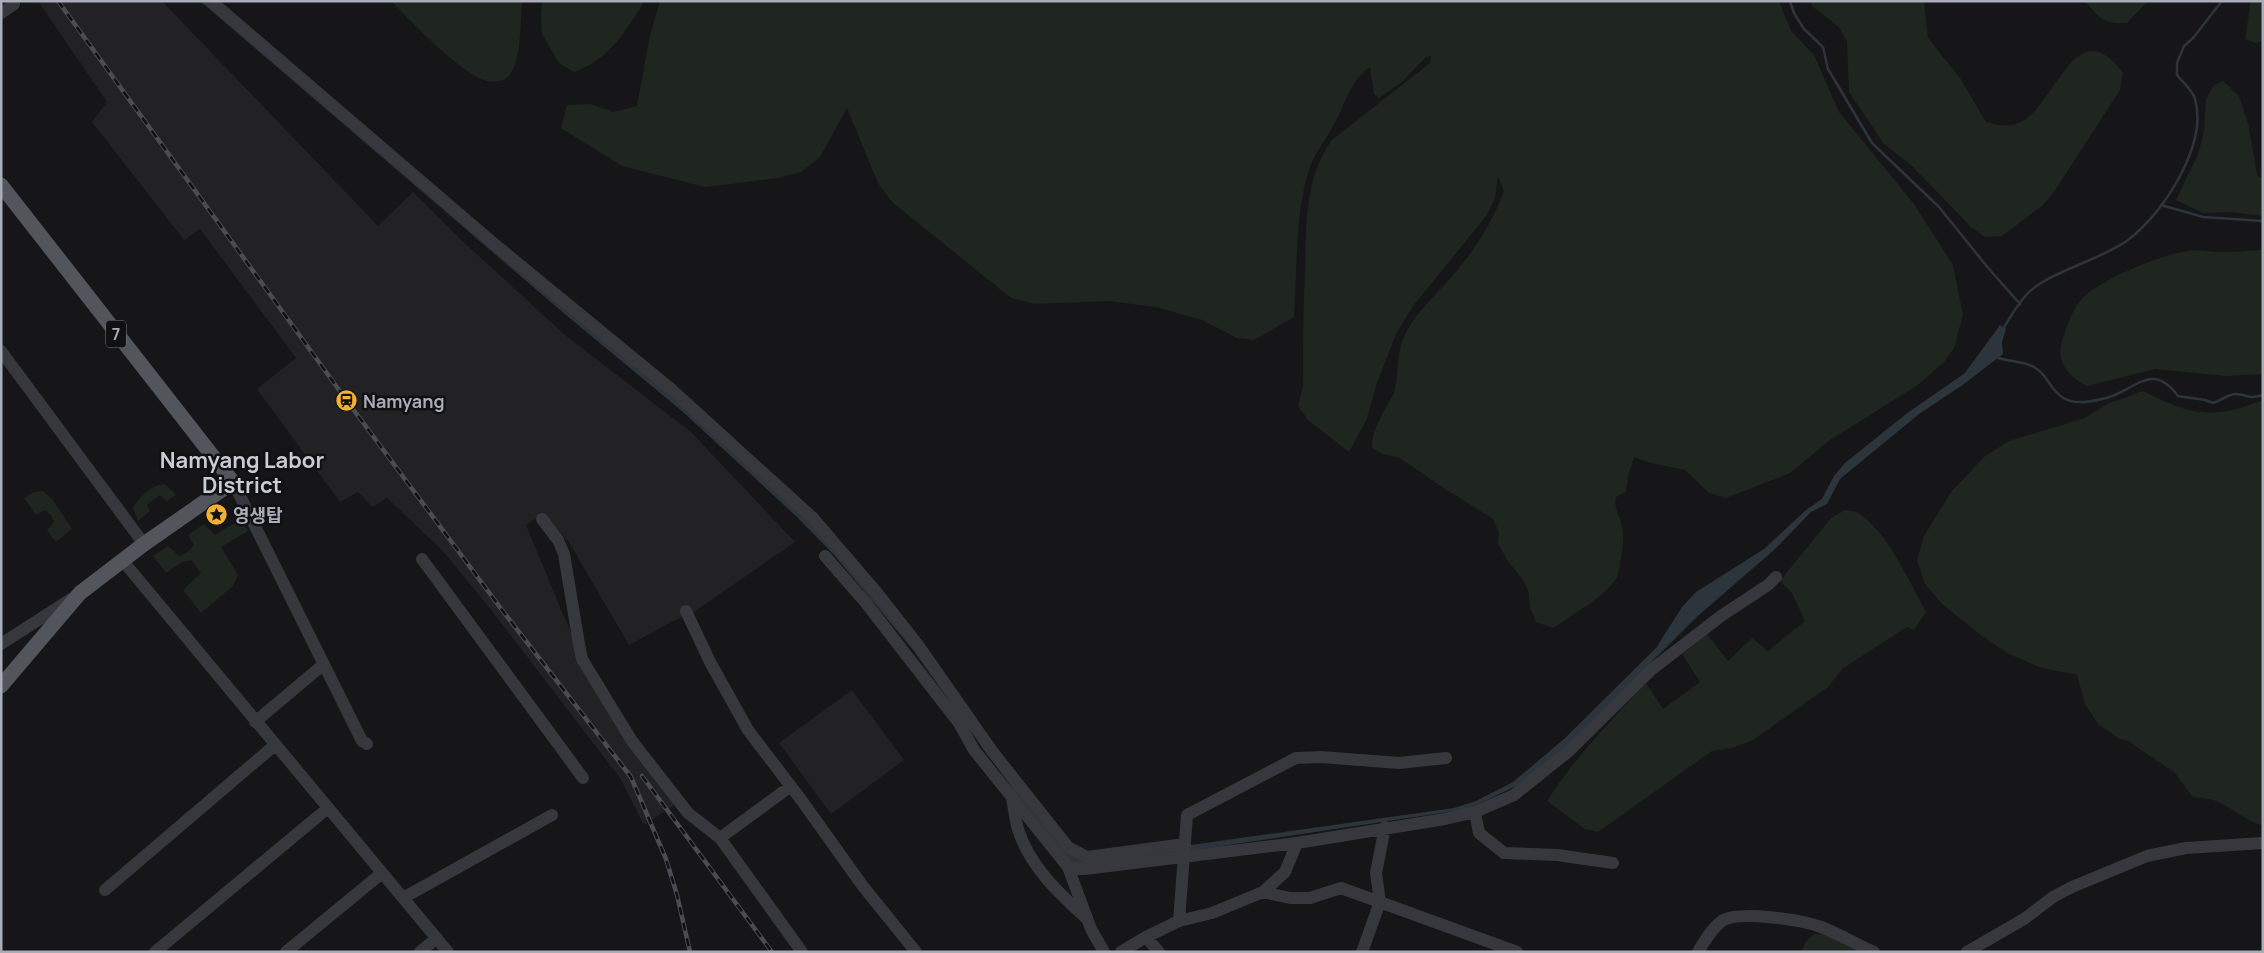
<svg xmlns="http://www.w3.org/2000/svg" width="2264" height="953" font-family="Manrope,'Noto Sans KR',sans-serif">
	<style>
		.built { fill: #222225 }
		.green { fill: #1e261f }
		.water { fill: #2c353c }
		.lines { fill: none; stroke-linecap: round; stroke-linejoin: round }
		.stream { stroke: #2c353c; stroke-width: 2.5 }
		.minor { stroke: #37383d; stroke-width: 12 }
		.major { stroke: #53555c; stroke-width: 15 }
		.rail-casing { stroke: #4a4c52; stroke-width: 4.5 }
		.rail { stroke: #111113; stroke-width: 2.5; stroke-dasharray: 8; stroke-linecap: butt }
		.labels { text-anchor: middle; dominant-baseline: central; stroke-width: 5; stroke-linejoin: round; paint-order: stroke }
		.shield { fill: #111113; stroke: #7b7e86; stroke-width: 1 }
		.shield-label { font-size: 16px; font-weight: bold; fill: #a8adb8 }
		.poi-label { font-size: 18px; font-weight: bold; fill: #a8adb8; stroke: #111113; text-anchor: start }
		.district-label { font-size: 22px; font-weight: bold; fill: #c9ccd4; stroke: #111113 }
	</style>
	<rect width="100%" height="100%" fill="#161618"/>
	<path class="built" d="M38,1H162L378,226L413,192L457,236L565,335L691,432L795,542L694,612L677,619L629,645L570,544L544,513L526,525L576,645L676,804L644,825L620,778L492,611L442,550L387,498L372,507L358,492L340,502L257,389L296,358L200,229L184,240L92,122L107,102Z
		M852,690L904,760L831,814L779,743Z"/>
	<path class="green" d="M391,1H522C520,21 522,60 509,76C503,82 491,83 484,80C459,72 411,21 391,1Z
		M542,1H645C625,31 610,59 574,72L559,63L542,34L541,17Z
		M660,1H1779L1791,31L1814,55L1839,112L1914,204L1953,265L1963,315L1954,348L1944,362L1918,385L1830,440L1790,473L1726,498L1709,493L1685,470L1651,463L1634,457L1628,476L1626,492L1616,497C1613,510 1623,521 1623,534C1624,543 1620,569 1617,577C1609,594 1569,617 1553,628L1536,622L1530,607L1528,590L1523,580L1507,560L1498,543L1499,533L1493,519L1436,483L1400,458L1383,454L1372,448C1372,428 1384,412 1393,395C1399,384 1396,355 1403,339C1414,313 1437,294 1455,273C1476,248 1493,221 1504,191L1498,176L1495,198L1487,215L1413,306L1396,334L1377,383L1366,421L1349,452L1308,420L1298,406L1303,386C1303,349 1303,312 1305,274C1306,230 1304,178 1332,140L1430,63L1431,56L1426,57L1402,82L1379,98L1374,94L1370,67C1351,80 1346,101 1336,121C1328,136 1318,149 1311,164C1295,206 1297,271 1294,317L1254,340L1237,338L1202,320L1156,307L1108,301L1034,304L1011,298L892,202L878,183L847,108L820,157L801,172L778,178L705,187L622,166L561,128L567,105L591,104L613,112L637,106L650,35Z
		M1810,1H1924L1928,38L1960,78L1986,122C1996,125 2005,127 2016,124C2055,112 2074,6 2123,73L2120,90L2054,192L2043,205L2002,236L1985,237L1971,227L1911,165L1884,144L1849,92L1847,41L1838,26L1812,6Z
		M2085,1H2148L2127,23C2103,24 2100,19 2085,1Z
		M2251,1H2263V40L2256,43L2245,39Z
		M2223,81L2239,96L2248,123L2257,175L2263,179V216L2231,212L2203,213L2176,200L2198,154L2204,132L2206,99L2214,85Z
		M2263,250V374L2225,376L2155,369L2087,386C2070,377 2055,363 2062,341C2067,327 2071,311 2081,300C2096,281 2162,254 2187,251C2196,250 2207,251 2217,252C2233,252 2247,251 2263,250Z
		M2143,391C2175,407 2200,419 2237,409C2246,407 2253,402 2263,401V825C2247,823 2229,804 2212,800C2205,798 2199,798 2192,796L2175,773L2128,741L2118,738L2098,724L2085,704L2077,675L2042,668L2009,654L1982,636L1942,604L1925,584L1917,560L1924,536L1951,492L1984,457L2009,441L2085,418L2107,404Z
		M165,484L176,495L167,501L160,495L147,505L150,511L138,521L133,508C140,496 151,485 165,484Z
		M43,491L53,500L72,529L56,542L47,530L54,522L51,515L45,510L36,515L24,498L34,492Z
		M1845,510C1850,511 1856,511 1860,514C1889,535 1909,581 1926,612L1914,630L1907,627L1842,669L1828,687L1753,740L1732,748L1712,751L1598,832L1585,829L1547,801C1575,757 1611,721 1646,683L1663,709L1700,682L1682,654L1707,634L1728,661L1752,638L1768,651L1805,621L1792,593L1780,581L1831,518Z
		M241,519L248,531L221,547L238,575L233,586L201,613L183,590L201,573L191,560L182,562L166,573L153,556L168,546L179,556L188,552L194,545L188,535L204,524L215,535Z
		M1814,934L1827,935L1862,952H1801L1806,941Z"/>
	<path class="water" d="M200,1H207L659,384L801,514L830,542L1077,856L1191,845L1454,808L1476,801L1513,782L1564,739L1656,648L1682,607L1696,592L1764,549L1806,510L1822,499L1834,476L1845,463L1906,414L1965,373L2000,325L2006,329L2002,342L2003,354L1964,384L1919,414L1840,479L1827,504L1811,512L1774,550L1699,615L1558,754L1520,784L1468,809L1096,865L1071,862L1033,817L913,650L835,556L797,517L683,412L566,315Z"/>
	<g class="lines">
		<path class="stream" d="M1790,1L1794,13L1804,29L1823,47L1828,69L1872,143L1939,207L1989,269L2020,304
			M2161,205L2203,217L2263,221
			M2003,329C2010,317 2018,304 2027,294C2050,271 2101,260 2128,240C2164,213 2208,144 2195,99C2193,90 2182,82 2177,75V63L2184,46L2193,38L2222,1
			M1996,357C2008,362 2023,361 2034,367C2053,377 2050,404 2085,402C2095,401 2105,399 2115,395C2140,384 2155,365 2178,396L2205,400L2213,403C2221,401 2228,394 2235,394C2248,394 2247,400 2263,395"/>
		<path class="minor" d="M211,1L492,242L671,389L813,518L878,594L918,645L992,751L1068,847L1087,857L1185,844
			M1,13L14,4
			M1,351L144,544
			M233,482L362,741L367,744
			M542,519L558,540L564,554L579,644L582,659L632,741L688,813L720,838L802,952
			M825,556L866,603L959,723L974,750L1068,867L1091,929L1104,952
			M422,559L583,778
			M123,561L448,952
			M686,611L710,662L748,730L802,801L862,885L916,952
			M1,644L71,599
			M255,722L324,664
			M1012,798C1014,808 1015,819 1018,829C1029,866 1059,893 1086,918
			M1475,812L1479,833L1504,853L1557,855L1613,863
			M720,838L791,786
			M1068,867L1085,869L1297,843
			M105,890L275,745
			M1263,892L1285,872L1297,843L1445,819L1475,812L1514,795L1569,751L1651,670L1721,616L1768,585L1776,577
			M403,898L552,815
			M1179,921L1187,815L1296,758L1321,757L1399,763L1446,758
			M1146,937L1159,952
			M155,952L328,808
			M286,952L382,873
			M420,952L437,938
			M1121,952L1146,937L1179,921L1212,913L1263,892L1290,898H1310L1341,888L1517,952
			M1362,952L1380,902L1376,873L1385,827
			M1698,952C1704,942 1712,928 1722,921C1738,910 1802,920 1821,927C1839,934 1856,944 1874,952
			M1967,952L2024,919L2053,897L2072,887L2147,856L2186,848L2263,843"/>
		<path class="major" d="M1,185L233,482L144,544L80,593L1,686"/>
		<defs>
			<path id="rail" d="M58,1L347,401L502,610L631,777L666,859L677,895L690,952
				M642,776L772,952"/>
		</defs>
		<use href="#rail" class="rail-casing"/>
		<use href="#rail" class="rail"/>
	</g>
	<defs>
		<symbol id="station-disc" viewBox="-11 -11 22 22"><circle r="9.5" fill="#f2b134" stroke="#111113"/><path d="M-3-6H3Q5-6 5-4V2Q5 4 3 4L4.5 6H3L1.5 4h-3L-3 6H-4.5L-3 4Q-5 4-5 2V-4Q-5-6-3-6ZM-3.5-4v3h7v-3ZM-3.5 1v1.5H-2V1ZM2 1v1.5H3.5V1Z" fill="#111"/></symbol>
		<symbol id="sight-disc" viewBox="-11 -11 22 22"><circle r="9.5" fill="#f2b134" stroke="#111113"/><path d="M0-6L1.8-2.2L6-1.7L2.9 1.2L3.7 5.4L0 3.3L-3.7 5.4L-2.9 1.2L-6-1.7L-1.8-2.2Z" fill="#111"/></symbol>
	</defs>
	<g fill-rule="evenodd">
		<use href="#station-disc" x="334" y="388" width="25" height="25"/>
		<use href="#sight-disc" x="204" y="502" width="25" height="25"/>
	</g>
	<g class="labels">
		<rect class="shield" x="106" y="320.5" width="20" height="27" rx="4"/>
		<g class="shield-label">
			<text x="116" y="334">7</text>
		</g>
		<g class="poi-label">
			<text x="363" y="401">Namyang</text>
			<text x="233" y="515">영생탑</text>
		</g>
		<g class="district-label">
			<text x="242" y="460">Namyang Labor<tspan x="242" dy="25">District</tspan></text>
		</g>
	</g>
	<rect width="2264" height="953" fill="none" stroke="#a8adb8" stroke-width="5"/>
</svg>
